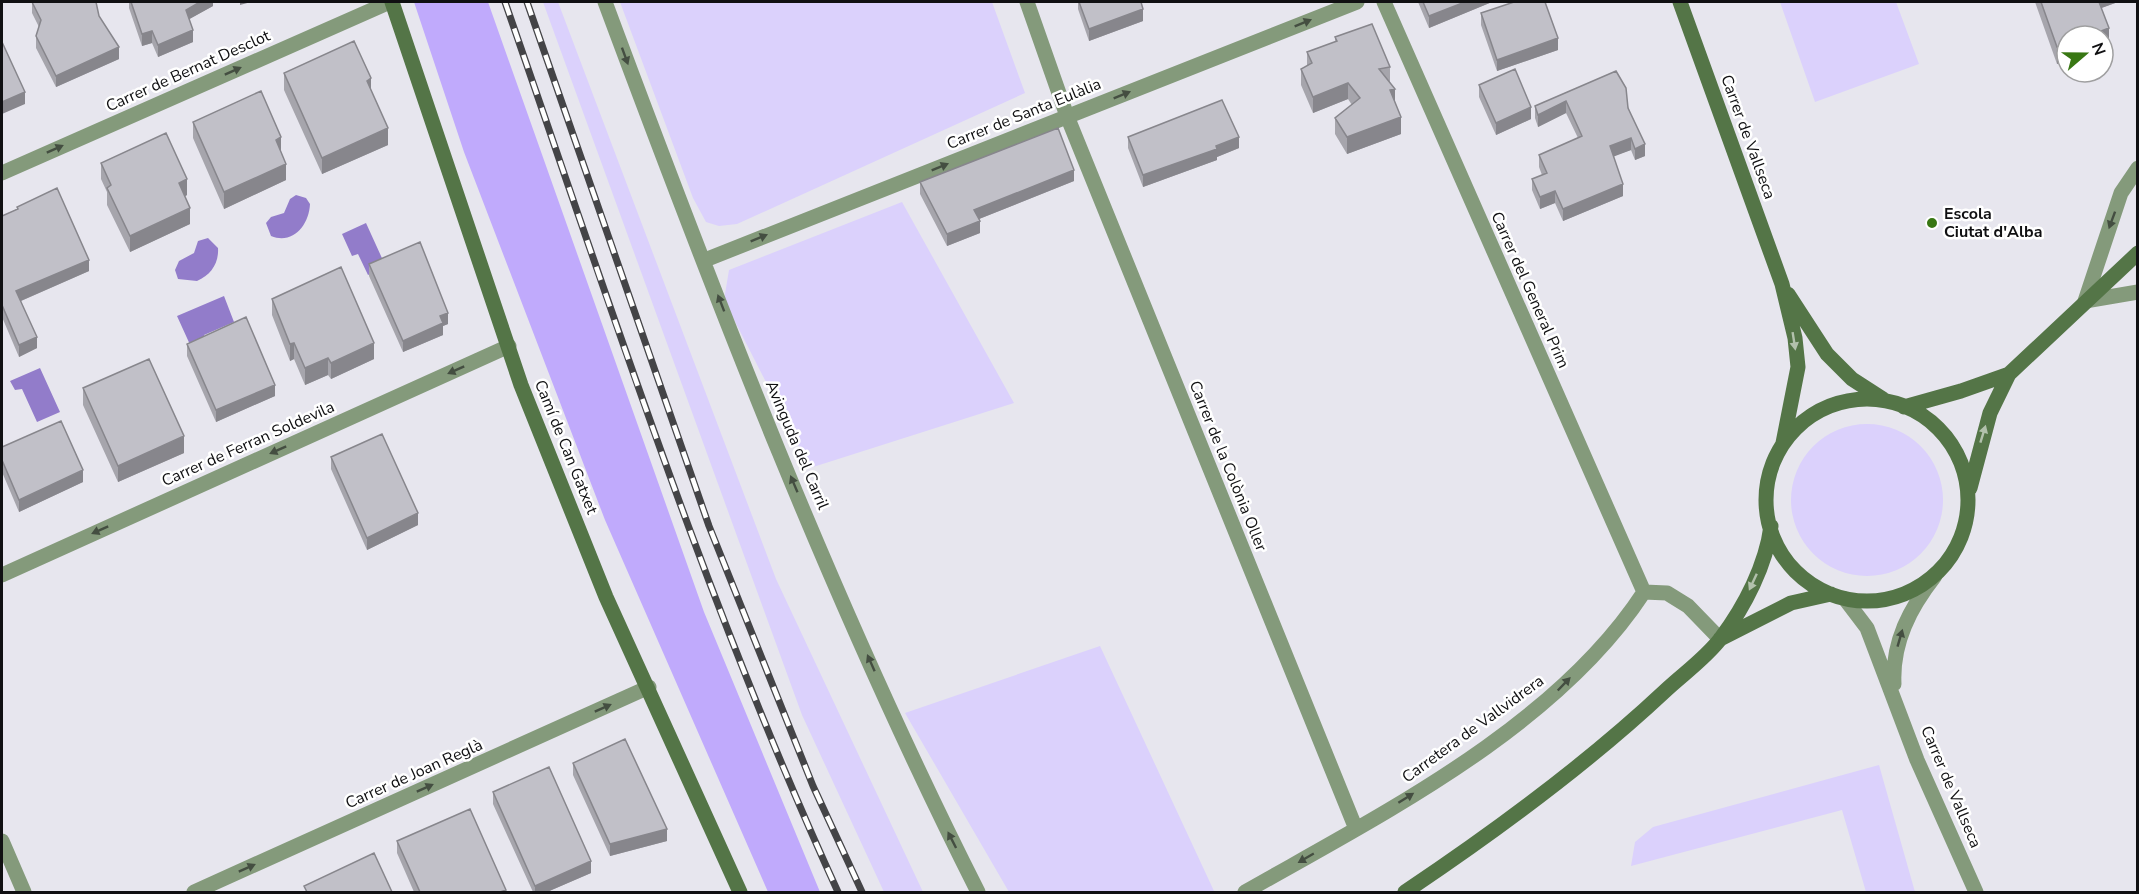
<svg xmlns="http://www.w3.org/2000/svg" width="2139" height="894" font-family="'Nunito Sans',sans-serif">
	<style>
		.green { fill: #dbd1fc }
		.forest { fill: #c0aafc }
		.water { fill: #927cca }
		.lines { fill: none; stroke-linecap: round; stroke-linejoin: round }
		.street { stroke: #849a7b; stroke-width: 15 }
		.secondary { stroke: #547547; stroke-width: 15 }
		.rail-casing { stroke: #444447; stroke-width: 7 }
		.rail { stroke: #fff; stroke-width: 4.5; stroke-dasharray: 14; stroke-linecap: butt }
		.wall { fill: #a6a5ac }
		.shaded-wall { fill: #87868c }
		.building { fill: #c1c0c8; stroke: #87868c; stroke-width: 1.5 }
		.oneway { fill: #444e41 }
		.oneway2 { fill: #b2c1ac }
		.poi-dot { fill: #387713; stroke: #fff; stroke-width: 2 }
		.labels { text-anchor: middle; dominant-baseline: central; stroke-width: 5; stroke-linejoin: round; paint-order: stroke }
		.street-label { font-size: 16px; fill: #101012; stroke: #fff }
		.poi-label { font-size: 16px; font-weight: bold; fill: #101012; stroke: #fff; text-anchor: start }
	</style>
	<rect width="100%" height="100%" fill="#e7e6ee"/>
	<path class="green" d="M543,2H558L776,579L923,892H884L802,715Z
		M620,2H992L1025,93L737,224L719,226L706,222L693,198Z
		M1780,2H1896L1919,64L1815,102Z
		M902,202L1014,403L810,468L724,300L729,270Z
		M1791 500a76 76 0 1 1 152 0a76 76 0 1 1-152 0Z
		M1100,646L1214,891L1210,892H1009L905,713Z
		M1879,765L1915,892H1866L1842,810L1631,866L1635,842L1653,827Z"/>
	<path class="forest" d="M414,2H488L704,612L820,892H768L605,520L464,152Z"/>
	<path class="water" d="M296,195L306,198L310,204C309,225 293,245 271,236L266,223L271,217L284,213L290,199Z
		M366,223L386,267L368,275L358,254L352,256L342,234Z
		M208,238L218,248C219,263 211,275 197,281L178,279L175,270L179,261L194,253L198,241Z
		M224,296L234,322L204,335V343L192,349L177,316Z
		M40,368L60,412L37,422L22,389L15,390L10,381Z"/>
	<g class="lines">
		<path class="street" d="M605,2C717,303 833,605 978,892
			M1027,2L1067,116L1356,829
			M1384,2L1644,592
			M2138,168L2121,193L2085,301L2138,292
			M2,173L390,2
			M705,260L1357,2
			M2,575L509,346
			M1644,592L1667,593L1688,606L1720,639
			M1845,599L1867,628L1917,760L1976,892
			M1894,684C1892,642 1910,608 1935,576
			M2,841L24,892
			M194,892L649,687
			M1245,892C1382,814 1556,727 1644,592"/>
		<path class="secondary" d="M392,2L521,385L606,597L740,892
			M1680,2L1782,284L1795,338L1798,367L1783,443
			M1788,294L1827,354L1852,379L1883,399
			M1766 500a101 101 0 1 1 202 0a101 101 0 1 1-202 0Z
			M1904,407L1961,391L2009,374
			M1970,488L1990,413L2009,374L2138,253
			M1720,639L1791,603L1831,594
			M1405,892C1496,831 1585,766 1665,691C1683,674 1706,658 1721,638C1745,606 1766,565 1771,526"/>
		<defs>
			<path id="rail" d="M505,2C609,301 706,604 838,892
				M527,2L709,526L813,786L862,892"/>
		</defs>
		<use href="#rail" class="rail-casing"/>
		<use href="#rail" class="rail"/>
	</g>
	<path class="wall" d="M32,2L99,16L119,59L56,87L36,48V36L39,27L32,13Z
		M129,2H213V6L189,19L193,42L158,57L152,43L142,46L129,8Z
		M1078,2H1141L1143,21L1089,41L1078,9Z
		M1418,2H1492L1429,28Z
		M2035,2H2118L2101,8L2109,45L2057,64Z
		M1481,13L1558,50L1497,71L1481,25Z
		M1335,37L1390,67V82L1401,134L1347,154L1335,134V118L1352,105L1348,99L1313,113L1301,85V69L1307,66V52L1335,42Z
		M1616,71L1645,156L1635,160L1631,150L1613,156L1623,196L1563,221L1555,203L1540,209L1532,190V179L1542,175L1539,167V155L1578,138L1566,113L1538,127L1535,118V106Z
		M284,73L371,90L388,145L322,174L284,90Z
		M1479,85L1531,119L1496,135L1479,97Z
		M193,122L281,153L286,180L224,209L193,138Z
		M1128,137L1239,148L1217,157V160L1143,187L1128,148Z
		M101,163L187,195L185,196L190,224L130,252L107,205V192L101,179Z
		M1074,181L979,219L980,233L947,246L920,194V182Z
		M17,207L89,271L21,301L37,348L19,357L2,317V216L17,209Z
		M369,264L448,324L443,326V335L403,352L369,276Z
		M272,299L374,359L331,379L328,375L305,385L294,359L290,361L272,315Z
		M187,344L275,396L216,422L187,356Z
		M83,388L184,453L118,482L83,405Z
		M2,447L83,482L19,512L2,472Z
		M331,457L418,525L367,550L331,469Z
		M573,763L667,841L610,856L573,775Z
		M493,792L591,873L547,892H533L493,804Z
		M397,841L506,892H414L397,853Z"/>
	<path class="shaded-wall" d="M200,2H213V6L186,21V10Z
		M240,2H251L240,5Z
		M1465,2H1492L1429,28V16Z
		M2096,2H2118L2096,10Z
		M1143,9V21L1089,41V29Z
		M2109,28V45L2103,47V36H2088Z
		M193,30V42L158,57V45Z
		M152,31V43L142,46V34Z
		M1558,38V50L1497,71V60Z
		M2067,44V60L2057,64V47Z
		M119,47V59L56,87V76Z
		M371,78V95L367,81Z
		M1348,83V99L1313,113V97Z
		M1395,89V105L1390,90Z
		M25,92V104L2,114V102Z
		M1566,101V113L1538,127V115Z
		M1531,107V119L1496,135V123Z
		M1401,117V134L1347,154V137Z
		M388,128V145L322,174V158Z
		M281,137V153L276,140Z
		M1239,137V148L1217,157V160L1143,187V175Z
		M1631,138V150L1610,158V146Z
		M1645,144V156L1635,160V149Z
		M286,164V180L224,209V192Z
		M1074,170V181L974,221V210Z
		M187,179V195L179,200V183Z
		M1623,184V196L1563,221V209Z
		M1555,191V203L1540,209V197Z
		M190,208V224L130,252V236Z
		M980,221V233L947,246V234Z
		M89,260V271L16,303V291Z
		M448,313V324L443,326V335L403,352V341L440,316Z
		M37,337V348L19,357V345Z
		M294,343V359L290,361V344Z
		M374,343V359L331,379V363Z
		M328,358V375L305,385V368Z
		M275,385V396L216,422V410Z
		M184,436V453L118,482V466Z
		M83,470V482L19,512V500Z
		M418,513V525L367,550V538Z
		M667,829V841L610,856V844Z
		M591,861V873L547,892H535V886Z"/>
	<path class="building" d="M32,2H96L99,16L119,47L56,76L36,36L41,20Z
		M131,2H200L186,10L193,30L158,45L152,31L142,34Z
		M1079,2H1141L1143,9L1089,29Z
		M1423,2H1465L1429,16Z
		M1514,2H1545L1558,38L1497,60L1481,13Z
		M2041,2H2099L2109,28L2088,36H2067V44L2057,47Z
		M1372,24L1390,67L1379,69L1395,89L1390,90L1401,117L1347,137L1335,118L1360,98L1348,83L1313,97L1301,69L1312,63L1307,52L1337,41L1335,37Z
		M354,41L371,78L367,81L388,128L322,158L284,73Z
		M2,42L25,92L2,102Z
		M1515,69L1531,107L1496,123L1479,85Z
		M1616,71L1626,88L1628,108L1645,144L1635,149L1631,138L1610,146L1623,184L1563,209L1555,191L1540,197L1532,179L1547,173L1539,155L1582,136L1566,101L1538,115L1535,106Z
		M261,91L281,137L276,140L286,164L224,192L193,122Z
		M1222,100L1239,137L1216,146L1217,149L1143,175L1128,137Z
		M1058,128L1074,170L974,210L980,221L947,234L920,182Z
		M166,133L187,179L179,183L190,208L130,236L107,188L111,185L101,163Z
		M57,188L89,260L16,291L37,337L19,345L2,305V216L18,209L17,207Z
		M420,242L448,313L440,316L443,323L403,341L369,264Z
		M341,267L374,343L331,363L328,358L305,368L294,343L290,344L272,299Z
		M246,317L275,385L216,410L187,344Z
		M149,359L184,436L118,466L83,388Z
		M61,421L83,470L19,500L2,460V447Z
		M382,434L418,513L367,538L331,457Z
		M625,739L667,829L610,844L573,763Z
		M549,767L591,861L535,886L493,792Z
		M470,809L506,890L500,892H420L397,841Z
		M374,853L392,892H307L304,886Z"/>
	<defs><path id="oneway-solid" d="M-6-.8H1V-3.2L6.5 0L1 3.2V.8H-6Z" transform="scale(1.5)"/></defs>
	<g class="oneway">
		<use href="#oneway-solid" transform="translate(1303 23) rotate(-22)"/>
		<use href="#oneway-solid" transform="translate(625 56) rotate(70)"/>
		<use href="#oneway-solid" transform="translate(233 71) rotate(-24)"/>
		<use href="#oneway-solid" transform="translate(1122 95) rotate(-22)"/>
		<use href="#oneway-solid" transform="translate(55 149) rotate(-24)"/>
		<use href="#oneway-solid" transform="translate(940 167) rotate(-22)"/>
		<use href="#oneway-solid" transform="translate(2112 220) rotate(110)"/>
		<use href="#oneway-solid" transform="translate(759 238) rotate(-22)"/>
		<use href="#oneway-solid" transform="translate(721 303) rotate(-111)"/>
		<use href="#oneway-solid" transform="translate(456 370) rotate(156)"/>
		<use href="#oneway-solid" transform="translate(278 450) rotate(156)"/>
		<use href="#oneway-solid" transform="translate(794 484) rotate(-113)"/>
		<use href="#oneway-solid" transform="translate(100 530) rotate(156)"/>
		<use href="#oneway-solid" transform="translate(1900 638) rotate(-74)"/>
		<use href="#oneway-solid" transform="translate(871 663) rotate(-114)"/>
		<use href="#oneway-solid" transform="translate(1564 684) rotate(-46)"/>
		<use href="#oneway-solid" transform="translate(603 708) rotate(-24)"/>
		<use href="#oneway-solid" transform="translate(425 788) rotate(-24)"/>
		<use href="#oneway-solid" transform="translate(1406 798) rotate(-32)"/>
		<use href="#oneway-solid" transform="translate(952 840) rotate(-117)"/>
		<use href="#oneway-solid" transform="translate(1306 858) rotate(150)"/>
		<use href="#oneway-solid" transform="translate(247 868) rotate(-24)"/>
	</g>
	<g class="oneway2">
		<use href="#oneway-solid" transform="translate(1794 341) rotate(81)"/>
		<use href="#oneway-solid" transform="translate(1983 434) rotate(-73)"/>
		<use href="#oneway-solid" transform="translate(1753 582) rotate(115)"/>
	</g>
	<circle class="poi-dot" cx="1932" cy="223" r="6"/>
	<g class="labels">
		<g class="street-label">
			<text transform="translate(188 71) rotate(-24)">Carrer de Bernat Desclot</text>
			<text transform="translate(1024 114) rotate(-22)">Carrer de Santa Eulàlia</text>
			<text transform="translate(1748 137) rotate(70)">Carrer de Vallseca</text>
			<text transform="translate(1530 290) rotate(66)">Carrer del General Prim</text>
			<text transform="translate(248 444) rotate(-24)">Carrer de Ferran Soldevila</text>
			<text transform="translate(797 445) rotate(67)">Avinguda del Carril</text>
			<text transform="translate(566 447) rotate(68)">Camí de Can Gatxet</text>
			<text transform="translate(1228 466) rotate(68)">Carrer de la Colònia Oller</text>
			<text transform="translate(1473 729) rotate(-36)">Carretera de Vallvidrera</text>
			<text transform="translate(414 774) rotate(-24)">Carrer de Joan Reglà</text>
			<text transform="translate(1951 787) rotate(67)">Carrer de Vallseca</text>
		</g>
		<g class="poi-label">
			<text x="1944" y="214">Escola<tspan x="1944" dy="18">Ciutat d'Alba</tspan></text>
		</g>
	</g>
	<rect width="2139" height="894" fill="none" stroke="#101012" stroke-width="6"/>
	<g transform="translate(2085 54) rotate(70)"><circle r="28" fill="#ffffff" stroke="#9f9fa0" stroke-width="1.5"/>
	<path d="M0-4.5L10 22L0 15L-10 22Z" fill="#387713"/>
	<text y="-9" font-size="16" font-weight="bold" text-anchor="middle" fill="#101012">N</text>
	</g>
</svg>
